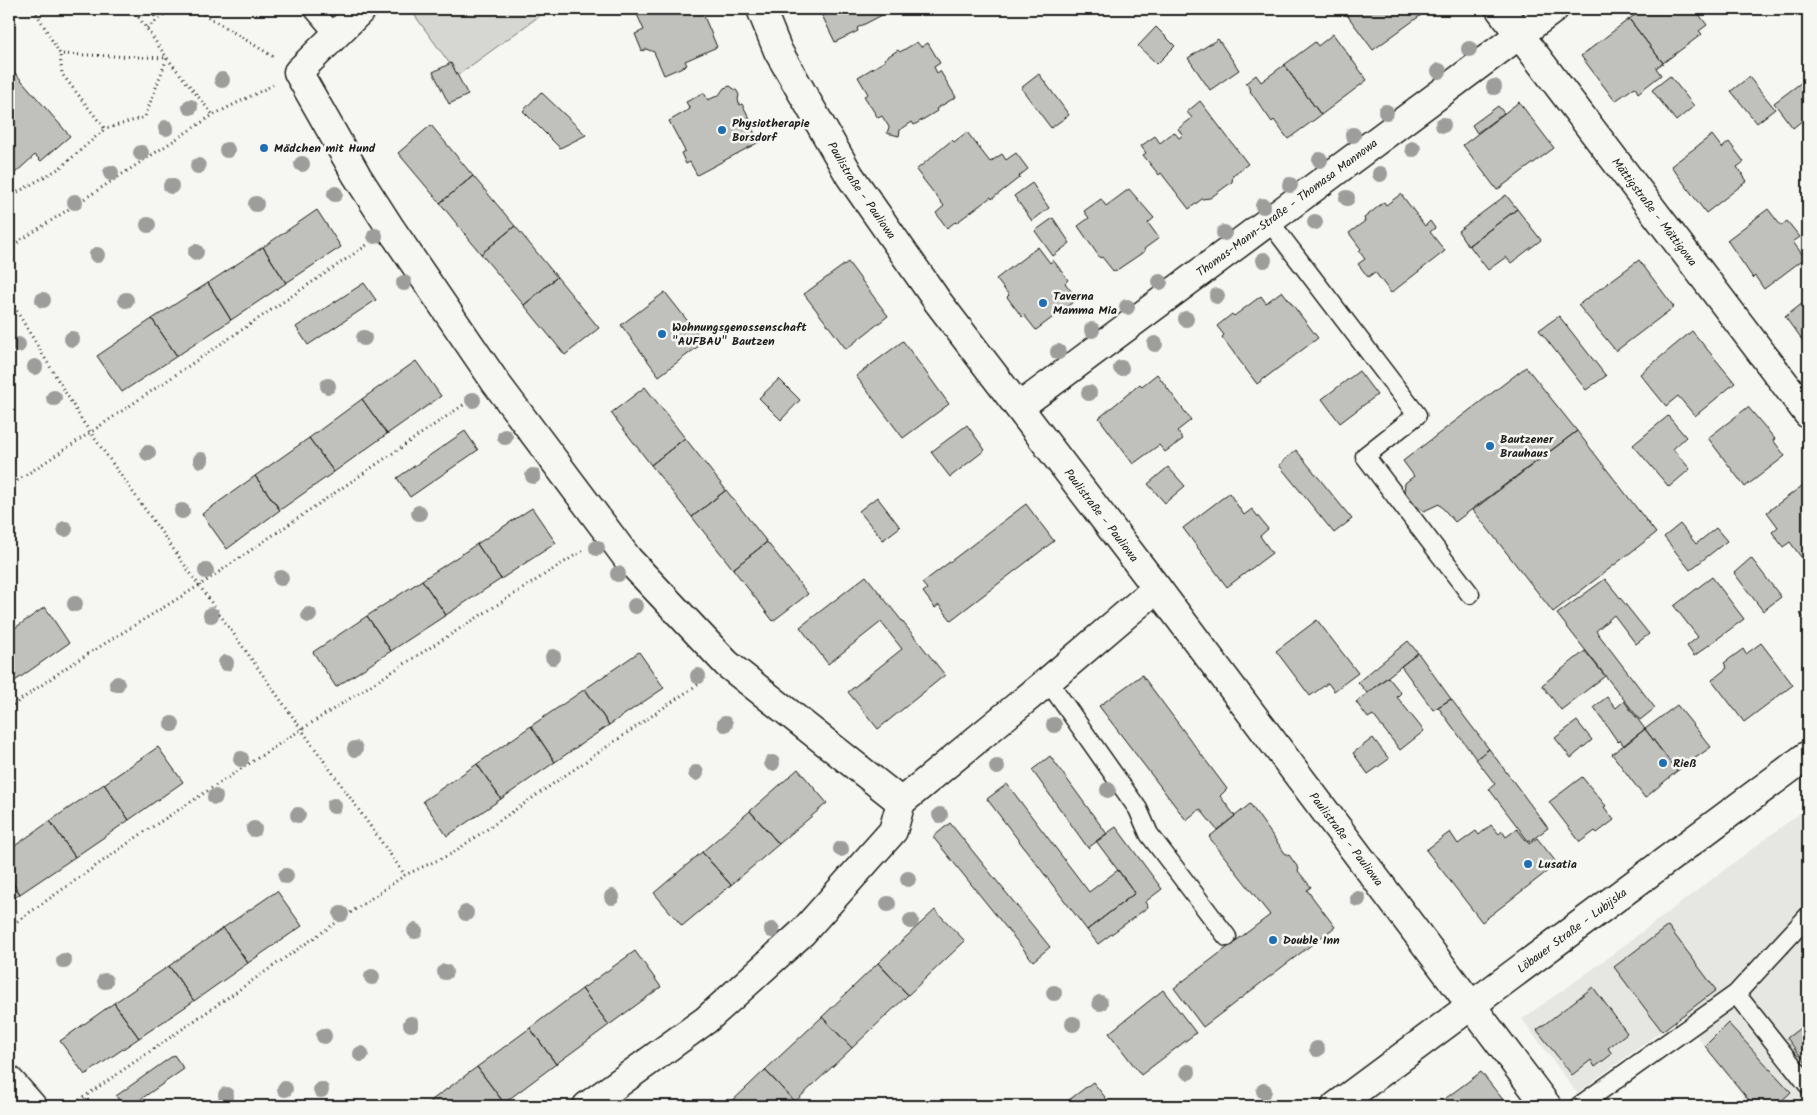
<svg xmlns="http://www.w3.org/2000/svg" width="1817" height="1115" font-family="Kalam,sans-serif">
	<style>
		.built { fill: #e6e6e2 }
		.green { fill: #d6d6d2; stroke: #797977 }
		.building { fill: #c0c0bd; stroke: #1c1c1c }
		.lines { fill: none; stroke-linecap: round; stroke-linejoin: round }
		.service-casing { stroke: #1c1c1c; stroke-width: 21 }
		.minor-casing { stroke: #1c1c1c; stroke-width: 31 }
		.secondary-casing { stroke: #1c1c1c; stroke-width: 31 }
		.path { stroke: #1c1c1c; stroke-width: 3; stroke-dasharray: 1 4; stroke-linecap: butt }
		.service { stroke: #f6f6f2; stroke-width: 18 }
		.minor { stroke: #f6f6f2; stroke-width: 28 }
		.secondary { stroke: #f6f6f2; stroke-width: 28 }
		.tree { fill: #9d9d9b }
		.poi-dot { fill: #1f6fb2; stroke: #f6f6f2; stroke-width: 2 }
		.labels { text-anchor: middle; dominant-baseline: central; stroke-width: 5; stroke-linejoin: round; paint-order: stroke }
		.poi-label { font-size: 12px; font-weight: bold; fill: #1c1c1c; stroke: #f6f6f2; text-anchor: start }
		.street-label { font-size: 12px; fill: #1c1c1c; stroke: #f6f6f2 }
	</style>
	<rect width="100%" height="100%" fill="#f6f6f2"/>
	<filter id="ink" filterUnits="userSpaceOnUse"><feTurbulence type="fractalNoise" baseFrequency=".02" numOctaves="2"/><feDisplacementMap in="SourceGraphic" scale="10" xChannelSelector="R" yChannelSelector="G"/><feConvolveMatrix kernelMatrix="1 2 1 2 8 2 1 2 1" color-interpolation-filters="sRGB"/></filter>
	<g filter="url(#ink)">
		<path class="built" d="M1808,807V1106H1759L1752,1097L1747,1101L1682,1016L1577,1093L1522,1019L1590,971Z"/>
		<path class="green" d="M410,9H549L458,75Z"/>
		<path class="building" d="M148,9H165L154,17Z
			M643,9H701L717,47L685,61L687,65L664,75L654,52L646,49L642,51L635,34L644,30L636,12Z
			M819,9H884L886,13L857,28L858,31L835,42Z
			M1356,9H1427L1428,10L1373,50L1347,15Z
			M1644,9H1695L1707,25L1699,31L1702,34L1663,63L1629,19Z
			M1629,19L1663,63L1656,68L1661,75L1638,93L1635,87L1615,101L1581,56Z
			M1156,27L1175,46L1157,64L1138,46Z
			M1333,34L1367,80L1321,115L1284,65L1315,42L1318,46Z
			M1218,39L1239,70L1210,90L1188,58Z
			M917,42L921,47L928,43L940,63L934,67L937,73L940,71L956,97L936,109L937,111L914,125L912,122L900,130L899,136L887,133L889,127L882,116L878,118L864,96L868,94L858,77L885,61L884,59L898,50L900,52Z
			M451,63L468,95L449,104L433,72Z
			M1284,65L1321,115L1288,139L1274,120L1272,122L1250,91L1251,90L1246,83L1256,75L1261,82Z
			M9,66L70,136L41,161L35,155L14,174L9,168Z
			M1039,74L1069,115L1051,128L1021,88Z
			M1670,76L1694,106L1676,121L1652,90Z
			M1749,77L1775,109L1757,123L1731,91Z
			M1802,82L1808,90V116L1793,128L1774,103Z
			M730,86L737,91L739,95L738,100L740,105L742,104L752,123L750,124L759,142L697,175L690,162L686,164L681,153L685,151L669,121L690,109L686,102L704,93L708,100L719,95L724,88Z
			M541,92L586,135L560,148L523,111Z
			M1200,101L1248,164L1233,175L1232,182L1210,198L1202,199L1189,209L1161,173L1159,175L1143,155L1146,153L1141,146L1155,136L1160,143L1174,132L1179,138L1183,135L1178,129L1192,118L1187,112Z
			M1519,102L1554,148L1497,190L1463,145Z
			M1498,106L1504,113L1477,133L1472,125Z
			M431,125L473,176L440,203L398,153Z
			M967,132L990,162L1002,154L1006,160L1016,153L1028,169L1019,176L1020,177L992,199L991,197L956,223L955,222L947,228L936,213L944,206L916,170L952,140L954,142Z
			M1712,135L1722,148L1729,142L1744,162L1737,167L1747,181L1706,213L1671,166Z
			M473,176L515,226L481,254L440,203Z
			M1032,183L1049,208L1032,221L1014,196Z
			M1129,189L1154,218L1148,223L1159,238L1144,249L1145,251L1114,272L1102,257L1100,258L1078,226L1089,218L1084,211L1101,199L1106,206Z
			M1401,194L1425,226L1430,221L1435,228L1430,232L1445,251L1391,293L1375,272L1368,277L1358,264L1365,259L1359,251L1361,249L1349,233L1365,221L1364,218L1384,202L1386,205Z
			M1506,195L1517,209L1468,246L1458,231Z
			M1517,209L1541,240L1511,263L1506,257L1488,270L1469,245Z
			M1768,209L1781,226L1787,221L1800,237L1793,242L1805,258L1764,289L1755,276L1753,278L1727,240Z
			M317,210L341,247L286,283L263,247Z
			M1053,218L1070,243L1053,256L1035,231Z
			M515,226L557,277L524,305L481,254Z
			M263,247L286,283L231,320L208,283Z
			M1038,247L1050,263L1053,260L1068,280L1065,283L1077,299L1036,330L1024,315L1022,317L1007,297L1009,295L996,279Z
			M1639,260L1674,307L1616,351L1578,305Z
			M848,262L888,316L846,349L804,294Z
			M557,277L599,328L565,355L524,305Z
			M208,283L231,320L177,356L152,319Z
			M364,283L376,300L308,345L296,327Z
			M1282,291L1318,338L1257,384L1222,337L1224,335L1217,326L1232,314L1234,316L1261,296L1266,303Z
			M665,292L704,342L659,376L621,325Z
			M1808,299V348L1785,317Z
			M1559,316L1606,376L1586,390L1539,330Z
			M152,319L177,356L122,392L97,356Z
			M1692,331L1735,383L1695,416L1678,396L1666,406L1640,374Z
			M903,341L949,404L903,438L856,376Z
			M416,361L441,396L387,434L362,399Z
			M1526,367L1577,431L1455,522L1439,504L1424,511L1410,502L1404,491L1405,483L1414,476L1403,461Z
			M1359,371L1377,395L1340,423L1322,399Z
			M1157,374L1191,420L1177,431L1183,439L1165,452L1159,445L1133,464L1099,418L1140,384L1142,386Z
			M779,379L800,400L781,420L759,398Z
			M645,387L685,438L651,465L611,413Z
			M362,399L387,434L334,472L309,438Z
			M1748,407L1775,439L1773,440L1785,456L1745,487L1708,438Z
			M1668,416L1686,437L1673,449L1690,469L1669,487L1633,445Z
			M967,425L985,450L950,477L931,452Z
			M465,431L478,450L410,497L397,478Z
			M1577,431L1656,533L1553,612L1473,510Z
			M309,438L334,472L280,510L255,476Z
			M685,438L726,490L692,517L651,465Z
			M1296,450L1352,519L1334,533L1279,465Z
			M1168,467L1185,486L1165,503L1148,484Z
			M255,476L280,510L227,549L202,514Z
			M1806,483L1808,486V552L1801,557L1790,542L1783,547L1772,532L1778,527L1767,512Z
			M726,490L767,542L733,569L692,517Z
			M1229,493L1244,515L1252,509L1268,529L1260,536L1272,553L1227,587L1183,528Z
			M877,497L900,527L883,540L859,511Z
			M1026,504L1054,541L951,620L939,605L935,608L923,592L927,589L922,583Z
			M532,508L556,543L501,579L477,544Z
			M1680,524L1696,544L1716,528L1727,541L1690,570L1664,537Z
			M767,542L808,594L773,621L733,569Z
			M477,544L501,579L446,615L422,580Z
			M1751,558L1781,597L1763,611L1734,573Z
			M866,576L945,675L878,729L848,692L902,649L881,622L828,664L800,627Z
			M1712,577L1744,619L1694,656L1687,646L1698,637L1674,606Z
			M1605,579L1649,634L1636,644L1614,615L1596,631L1655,708L1640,720L1557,614Z
			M422,580L446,615L391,651L367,616Z
			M45,607L69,643L15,681L9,671V632Z
			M1808,608V623L1800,614Z
			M367,616L391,651L336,687L313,652Z
			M1317,620L1358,673L1334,691L1328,683L1310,696L1276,651Z
			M1408,641L1418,653L1367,693L1358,682Z
			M1761,643L1793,685L1744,722L1712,680L1727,668L1724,663L1743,649L1746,654Z
			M1585,651L1605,676L1561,710L1542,685Z
			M639,652L664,688L609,725L585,689Z
			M1418,653L1451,699L1433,710L1401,666Z
			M9,671L15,681L9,685Z
			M1142,675L1227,789L1220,796L1235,816L1217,830L1200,809L1186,820L1099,706Z
			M1388,677L1401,693L1397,697L1424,731L1400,750L1373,715L1368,718L1356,702Z
			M585,689L609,725L555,762L531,726Z
			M1607,697L1616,708L1624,701L1645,729L1624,746L1620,740L1618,742L1594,707Z
			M1451,699L1489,749L1476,759L1438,707Z
			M1677,705L1711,747L1677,771L1645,729Z
			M1577,721L1592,740L1571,758L1555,738Z
			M531,726L555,762L501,799L477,764Z
			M1645,729L1677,771L1645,798L1612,754Z
			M1373,738L1389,759L1368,774L1353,753Z
			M158,747L183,782L129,820L104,784Z
			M1489,749L1548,828L1529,842L1489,789L1495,784L1476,759Z
			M1050,756L1107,834L1088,848L1032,770Z
			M477,764L501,799L447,836L423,801Z
			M798,769L827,803L779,844L750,811Z
			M1582,777L1606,806L1604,807L1614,820L1597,833L1595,831L1580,842L1549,802Z
			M104,784L129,820L75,857L50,821Z
			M1007,784L1089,892L1118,870L1135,893L1087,930L987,799Z
			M1250,804L1287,856L1289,855L1299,869L1298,871L1311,887L1307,890L1335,927L1203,1027L1174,988L1270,915L1209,837Z
			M750,811L779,844L731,885L702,852Z
			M50,821L75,857L20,894L9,877V850Z
			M950,823L1050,947L1033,961L933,837Z
			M1491,825L1499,834L1502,831L1506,837L1517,829L1529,844L1537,838L1556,862L1548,868L1549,870L1482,922L1426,850L1450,832L1458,844L1476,831L1479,835Z
			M1116,827L1162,889L1145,902L1148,907L1098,944L1087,930L1135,893L1096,841Z
			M702,852L731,885L682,926L654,893Z
			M9,877L20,894L9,902Z
			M277,891L302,926L248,963L223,928Z
			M935,910L965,941L908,995L878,963Z
			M1668,926L1716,990L1662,1031L1614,967Z
			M223,928L248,963L194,1001L169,966Z
			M635,951L661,987L609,1025L582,989Z
			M878,963L908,995L852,1048L822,1017Z
			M169,966L194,1001L139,1038L114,1003Z
			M1593,987L1627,1033L1608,1048L1612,1054L1595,1067L1591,1060L1572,1075L1537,1030Z
			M582,989L609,1025L556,1064L530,1028Z
			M1163,990L1196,1033L1141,1075L1109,1033Z
			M114,1003L139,1038L85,1075L60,1041Z
			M822,1017L852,1048L795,1102L765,1070Z
			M1808,1022V1066L1787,1038Z
			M1728,1023L1791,1092L1776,1106H1757L1754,1102L1752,1104L1705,1046Z
			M530,1028L556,1064L504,1103L477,1067Z
			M174,1055L184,1069L131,1106H123L116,1096Z
			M477,1067L504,1103L499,1106H426L425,1105Z
			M765,1070L795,1102L790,1106H727Z
			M1481,1072L1508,1106H1440L1438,1104Z
			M1093,1082L1112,1106H1061Z"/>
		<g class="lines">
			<defs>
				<path id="service" d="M313,9L335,35
					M1269,221L1417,415L1365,456L1470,594
					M1048,681L1138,809L1149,834L1227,937
					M1736,994L1808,1085
					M1579,1106L1736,994L1808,916"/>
				<g id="minor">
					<path d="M362,9L298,72L357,176L391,229L496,383L628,559L727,664L901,802"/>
					<path id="s1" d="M761,9L778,51L850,176L938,302L1157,588L1547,1106"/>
					<path id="s2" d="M1500,9L1808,414"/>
					<path id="s3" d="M1019,407L1554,9"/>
					<path d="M9,1080L32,1106"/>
					<path d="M587,1106L706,1020L802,933L893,831L901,802L1048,681L1157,588"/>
				</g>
				<g id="secondary">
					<path id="s4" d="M1336,1106L1808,755"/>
				</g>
			</defs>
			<use href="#service" class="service-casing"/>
			<use href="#minor" class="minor-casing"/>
			<use href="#secondary" class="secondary-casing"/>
			<path class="path" d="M34,9L60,54L167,58L145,117L105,129
				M133,9L167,58L213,115
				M195,9L274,57
				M147,28L172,9
				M9,197L60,168L105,129L62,74L60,54
				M9,248L213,115L273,85
				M9,298L83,422L405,875
				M9,486L91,432L367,245
				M9,708L70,665L200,585L472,399
				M9,927L137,837L302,729L585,549
				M71,1106L405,875L451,854L704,680"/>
			<use href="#service" class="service"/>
			<use href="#minor" class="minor"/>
			<use href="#secondary" class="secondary"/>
		</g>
		<g class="tree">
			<circle cx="1469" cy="49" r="8"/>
			<circle cx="1439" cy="71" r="8"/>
			<circle cx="222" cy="80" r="8"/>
			<circle cx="1494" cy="87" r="8"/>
			<circle cx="190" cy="107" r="8"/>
			<circle cx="1386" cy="112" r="8"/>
			<circle cx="1443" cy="125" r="8"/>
			<circle cx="166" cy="128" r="8"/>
			<circle cx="1353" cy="135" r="8"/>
			<circle cx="1413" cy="149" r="8"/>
			<circle cx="227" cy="150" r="8"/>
			<circle cx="141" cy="153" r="8"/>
			<circle cx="1320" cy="160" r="8"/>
			<circle cx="302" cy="164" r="8"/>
			<circle cx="198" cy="166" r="8"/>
			<circle cx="111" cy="173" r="8"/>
			<circle cx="1380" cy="174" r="8"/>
			<circle cx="1290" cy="185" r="8"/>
			<circle cx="171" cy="186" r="8"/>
			<circle cx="335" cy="194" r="8"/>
			<circle cx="1347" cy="198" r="8"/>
			<circle cx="75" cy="202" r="8"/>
			<circle cx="256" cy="204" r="8"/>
			<circle cx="1263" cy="206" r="8"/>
			<circle cx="1315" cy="222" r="8"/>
			<circle cx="148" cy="225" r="8"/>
			<circle cx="1224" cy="233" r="8"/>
			<circle cx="375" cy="236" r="8"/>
			<circle cx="196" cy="252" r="8"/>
			<circle cx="97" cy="255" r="8"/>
			<circle cx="1264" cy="260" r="8"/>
			<circle cx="1160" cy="282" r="8"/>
			<circle cx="404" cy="283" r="8"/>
			<circle cx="1217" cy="296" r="8"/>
			<circle cx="43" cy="300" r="8"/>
			<circle cx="126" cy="300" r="8"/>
			<circle cx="1127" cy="307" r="8"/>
			<circle cx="1186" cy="319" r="8"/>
			<circle cx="1092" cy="330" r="8"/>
			<circle cx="364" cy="338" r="8"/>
			<circle cx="72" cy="339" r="8"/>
			<circle cx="1155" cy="344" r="8"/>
			<circle cx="18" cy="345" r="8"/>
			<circle cx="1058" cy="352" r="8"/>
			<circle cx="35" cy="367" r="8"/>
			<circle cx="1121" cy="368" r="8"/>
			<circle cx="328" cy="386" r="8"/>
			<circle cx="1089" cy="393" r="8"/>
			<circle cx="54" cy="398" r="8"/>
			<circle cx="473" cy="400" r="8"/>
			<circle cx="505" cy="437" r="8"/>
			<circle cx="148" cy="453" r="8"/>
			<circle cx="201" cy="460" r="8"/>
			<circle cx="533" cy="476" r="8"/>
			<circle cx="182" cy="511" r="8"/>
			<circle cx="419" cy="513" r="8"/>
			<circle cx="65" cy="529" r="8"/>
			<circle cx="597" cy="548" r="8"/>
			<circle cx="206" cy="571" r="8"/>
			<circle cx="618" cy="574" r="8"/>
			<circle cx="281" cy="578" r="8"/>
			<circle cx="75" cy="604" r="8"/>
			<circle cx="635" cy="606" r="8"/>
			<circle cx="211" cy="615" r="8"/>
			<circle cx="309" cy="615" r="8"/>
			<circle cx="553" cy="657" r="8"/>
			<circle cx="226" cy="663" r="8"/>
			<circle cx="698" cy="676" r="8"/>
			<circle cx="117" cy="684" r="8"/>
			<circle cx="172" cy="724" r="8"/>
			<circle cx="725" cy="724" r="8"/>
			<circle cx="1054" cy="725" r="8"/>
			<circle cx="355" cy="749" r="8"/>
			<circle cx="241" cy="759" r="8"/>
			<circle cx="772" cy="763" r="8"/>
			<circle cx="997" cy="767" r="8"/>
			<circle cx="696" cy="773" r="8"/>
			<circle cx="1108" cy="790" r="8"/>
			<circle cx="215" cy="797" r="8"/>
			<circle cx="334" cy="806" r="8"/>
			<circle cx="298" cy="815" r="8"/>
			<circle cx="940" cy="815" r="8"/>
			<circle cx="254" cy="829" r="8"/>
			<circle cx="841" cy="849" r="8"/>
			<circle cx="286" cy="876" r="8"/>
			<circle cx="908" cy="879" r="8"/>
			<circle cx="612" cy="897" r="8"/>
			<circle cx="1358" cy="899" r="8"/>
			<circle cx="888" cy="904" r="8"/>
			<circle cx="466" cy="913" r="8"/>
			<circle cx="341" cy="914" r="8"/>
			<circle cx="911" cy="921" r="8"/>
			<circle cx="772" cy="930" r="8"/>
			<circle cx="415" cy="931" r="8"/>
			<circle cx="64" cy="961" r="8"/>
			<circle cx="445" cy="972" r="8"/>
			<circle cx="372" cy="977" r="8"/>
			<circle cx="105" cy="981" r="8"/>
			<circle cx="1054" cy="993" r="8"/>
			<circle cx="1100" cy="1003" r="8"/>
			<circle cx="411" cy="1024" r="8"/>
			<circle cx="1073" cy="1024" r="8"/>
			<circle cx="324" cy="1036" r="8"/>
			<circle cx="1317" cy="1049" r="8"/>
			<circle cx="361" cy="1054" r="8"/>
			<circle cx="1188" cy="1072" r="8"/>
			<circle cx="285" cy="1089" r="8"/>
			<circle cx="321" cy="1090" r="8"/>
			<circle cx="1264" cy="1091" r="8"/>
			<circle cx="226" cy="1095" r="8"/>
		</g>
	</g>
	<g class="poi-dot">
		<circle cx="722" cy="130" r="5"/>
		<circle cx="264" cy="148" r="5"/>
		<circle cx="1043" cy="303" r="5"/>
		<circle cx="662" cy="334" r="5"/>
		<circle cx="1490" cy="446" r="5"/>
		<circle cx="1663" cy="763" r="5"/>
		<circle cx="1528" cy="864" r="5"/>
		<circle cx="1273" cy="940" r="5"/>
	</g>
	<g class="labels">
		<g class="poi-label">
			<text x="732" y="123">Physiotherapie<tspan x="732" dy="14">Borsdorf</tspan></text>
			<text x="274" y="148">Mädchen mit Hund</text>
			<text x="1053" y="296">Taverna<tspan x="1053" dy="14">Mamma Mia</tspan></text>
			<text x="672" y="327">Wohnungsgenossenschaft<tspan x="672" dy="14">"AUFBAU" Bautzen</tspan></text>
			<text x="1500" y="439">Bautzener<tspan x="1500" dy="14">Brauhaus</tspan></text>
			<text x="1673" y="763">Rieß</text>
			<text x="1538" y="864">Lusatia</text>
			<text x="1283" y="940">Double Inn</text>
		</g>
		<g class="street-label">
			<text stroke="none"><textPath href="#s1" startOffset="208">Paulistraße - Pauliowa</textPath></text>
			<text stroke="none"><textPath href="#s3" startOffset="334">Thomas-Mann-Straße - Thomasa Mannowa</textPath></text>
			<text stroke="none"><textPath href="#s2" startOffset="255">Mättigstraße - Mättigowa</textPath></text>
			<text stroke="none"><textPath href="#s1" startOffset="612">Paulistraße - Pauliowa</textPath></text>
			<text stroke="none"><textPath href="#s1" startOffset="1018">Paulistraße - Pauliowa</textPath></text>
			<text stroke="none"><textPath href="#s4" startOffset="294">Löbauer Straße - Lubijska</textPath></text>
		</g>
	</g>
	<rect width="1817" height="1115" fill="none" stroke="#f6f6f2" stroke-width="30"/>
	<rect x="15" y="15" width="1787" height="1085" fill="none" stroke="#1c1c1c" stroke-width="2" filter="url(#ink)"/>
</svg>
